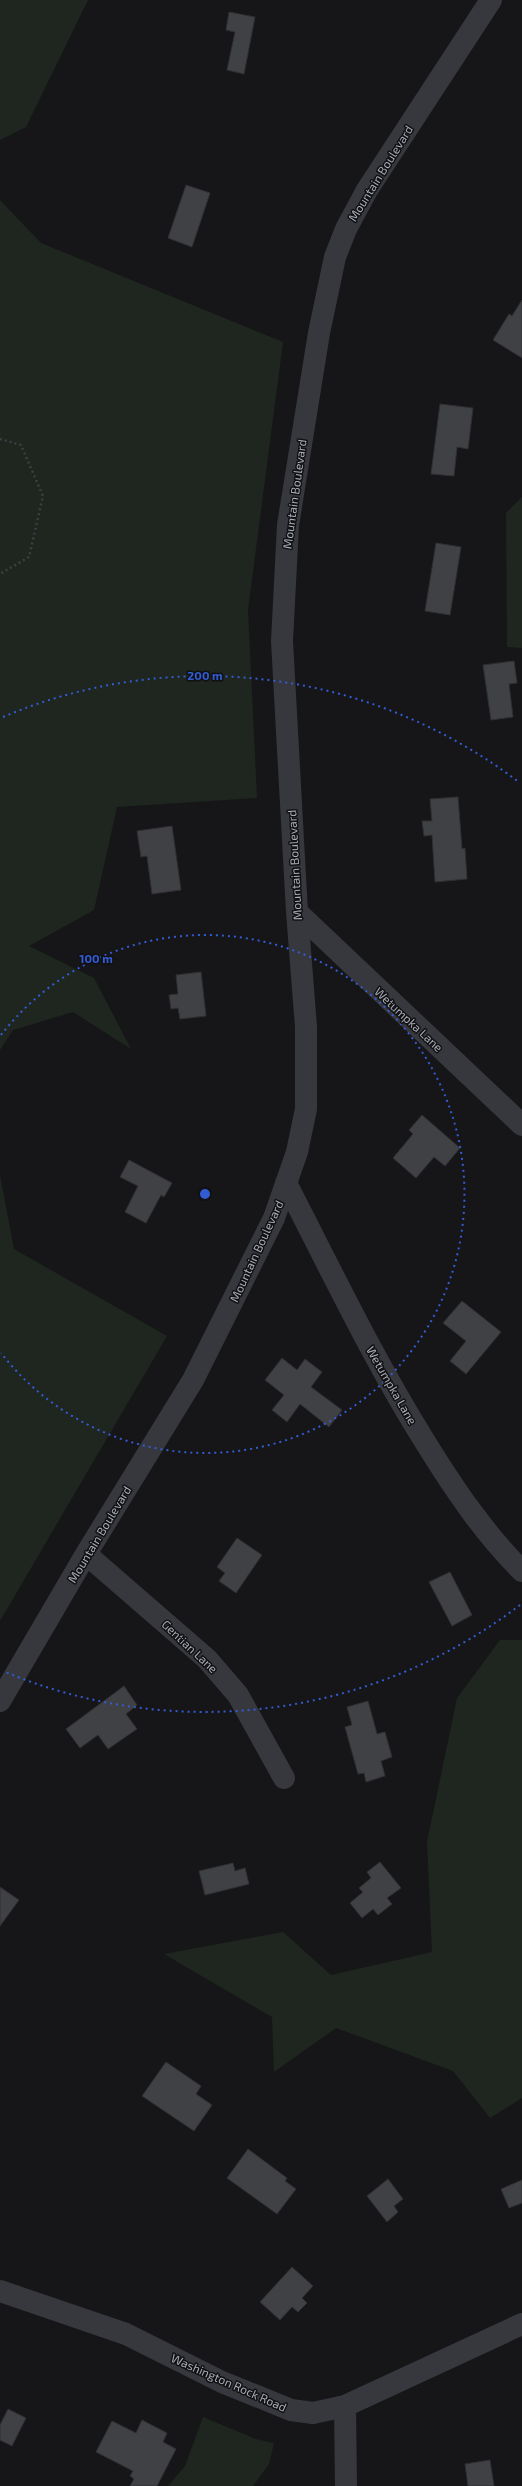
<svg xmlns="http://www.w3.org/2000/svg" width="522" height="2486" font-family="'Exo 2',sans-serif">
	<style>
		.green { fill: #1e261f }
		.building { fill: #404145; stroke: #303034 }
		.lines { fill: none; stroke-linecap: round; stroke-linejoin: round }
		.path { stroke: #3d3f44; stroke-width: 2.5; stroke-dasharray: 2 3; stroke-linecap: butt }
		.minor { stroke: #37383d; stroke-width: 22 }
		.ring { fill: none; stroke: #325cd3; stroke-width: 2; stroke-dasharray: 2 4 }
		.labels { text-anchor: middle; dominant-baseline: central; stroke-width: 3; stroke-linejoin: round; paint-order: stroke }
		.street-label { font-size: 12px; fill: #a8adb8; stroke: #111113 }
		.centre { fill: #325cd3; stroke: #111113; stroke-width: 2 }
		.ring-label { font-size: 12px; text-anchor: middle; font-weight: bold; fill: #325cd3; stroke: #111113; stroke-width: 3; stroke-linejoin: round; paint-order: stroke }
	</style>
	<rect width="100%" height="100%" fill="#161618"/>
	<path class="green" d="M0,0H88L26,127L0,140Z
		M0,200L41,243L283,342L248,610L257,798L117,807L94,910L29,946L94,978L131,1049L73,1012L13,1030L0,1050Z
		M522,497V648L507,647L506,513Z
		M0,1175L14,1249L167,1336L0,1621Z
		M500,1640H522V2098L490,2118L453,2071L336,2028L274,2072L272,2017L164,1954L283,1932L331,1975L432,1952L427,1842L457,1698Z
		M203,2417L256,2439L274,2443L269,2464L253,2486H168L185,2466Z"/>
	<path class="building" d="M229,12L255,17L244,74L227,70L235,32L226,30Z
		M186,185L210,193L192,247L168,238Z
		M522,300V358L493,340L509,314L512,316Z
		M440,404L473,408L468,449L457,447L454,476L431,474Z
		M436,543L461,547L450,615L425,611Z
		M514,661L517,683L509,684L513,717L491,720L483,665Z
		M458,797L462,849L465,848L467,879L435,882L432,835L424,836L422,821H432L430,799Z
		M172,826L181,890L152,894L147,856L141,857L137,831Z
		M201,972L206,1016L180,1019L178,1008L171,1009L169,995L178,994L176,975Z
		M422,1115L460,1148L445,1166L434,1157L416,1178L393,1158L413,1134L409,1130Z
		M129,1160L172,1183L164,1197L161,1195L146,1223L125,1212L138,1186L120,1177Z
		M462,1301L501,1332L466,1374L450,1361L466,1341L443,1323Z
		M282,1358L297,1370L305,1359L322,1372L311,1387L342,1410L329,1427L300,1404L287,1422L272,1410L284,1395L265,1380Z
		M237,1538L262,1555L236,1593L219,1581L225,1573L217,1567Z
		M450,1572L472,1615L452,1626L429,1582Z
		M124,1686L137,1705L126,1714L137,1729L108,1749L98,1735L80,1748L66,1729Z
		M368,1701L377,1734L385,1732L392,1757L381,1761L385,1776L366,1782L364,1773L358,1774L345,1727L352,1725L347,1707Z
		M380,1862L401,1888L387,1898L392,1904L378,1915L373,1909L362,1918L350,1903L363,1892L359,1888L371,1878L367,1872Z
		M233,1863L235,1871L245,1868L249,1884L205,1895L199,1871Z
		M0,1887L19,1900L0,1926Z
		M166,2062L201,2086L196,2094L212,2105L194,2131L142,2096Z
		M248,2149L287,2178L285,2181L296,2189L277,2214L227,2178Z
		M388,2179L403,2199L394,2206L398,2212L387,2222L367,2196Z
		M522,2180V2203L509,2208L501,2189Z
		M292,2267L313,2286L302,2298L307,2303L298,2312L292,2307L280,2320L260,2302Z
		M8,2409L26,2418L12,2446L0,2440V2425Z
		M142,2420L167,2433L163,2442L176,2449L157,2486H130L134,2479L130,2476L133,2471L96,2452L112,2421L136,2433Z
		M490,2460L494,2486H468L465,2464Z"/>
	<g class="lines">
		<path class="path" d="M0,439L21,445L43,496L29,557L0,574"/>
		<path class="minor" d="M297,912L522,1125
			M286,1183C332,1272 374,1361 427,1445C455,1490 484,1533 522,1571
			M86,1554L207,1659L238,1695L284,1778
			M0,1701L86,1554L193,1380L274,1218L297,1152L306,1109V1027L297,912L282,641L288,525L319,333L335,257L346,229L367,190L491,0
			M0,2291L126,2334L222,2382L291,2410L313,2413L345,2406L522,2324
			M345,2406L346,2486"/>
	</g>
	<g class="ring">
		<path d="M1 1035A259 259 0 1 1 1 1353"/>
		<path d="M520 1605A518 518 0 0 1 3 1671M3 717A518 518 0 0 1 520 783"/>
	</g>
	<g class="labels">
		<g class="street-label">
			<text transform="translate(380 173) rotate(-58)">Mountain Boulevard</text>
			<text transform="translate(294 494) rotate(-82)">Mountain Boulevard</text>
			<text transform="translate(294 865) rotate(-93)">Mountain Boulevard</text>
			<text transform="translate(409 1019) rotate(43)">Wetumpka Lane</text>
			<text transform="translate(256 1251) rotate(-65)">Mountain Boulevard</text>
			<text transform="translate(392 1385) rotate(60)">Wetumpka Lane</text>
			<text transform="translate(99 1534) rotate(-59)">Mountain Boulevard</text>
			<text transform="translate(190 1646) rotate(43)">Gentian Lane</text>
			<text transform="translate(229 2382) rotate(24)">Washington Rock Road</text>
		</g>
	</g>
	<circle cx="205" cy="1194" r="6" class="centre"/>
	<g class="ring-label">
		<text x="205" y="680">200 m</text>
		<text x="96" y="963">100 m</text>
	</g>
</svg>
